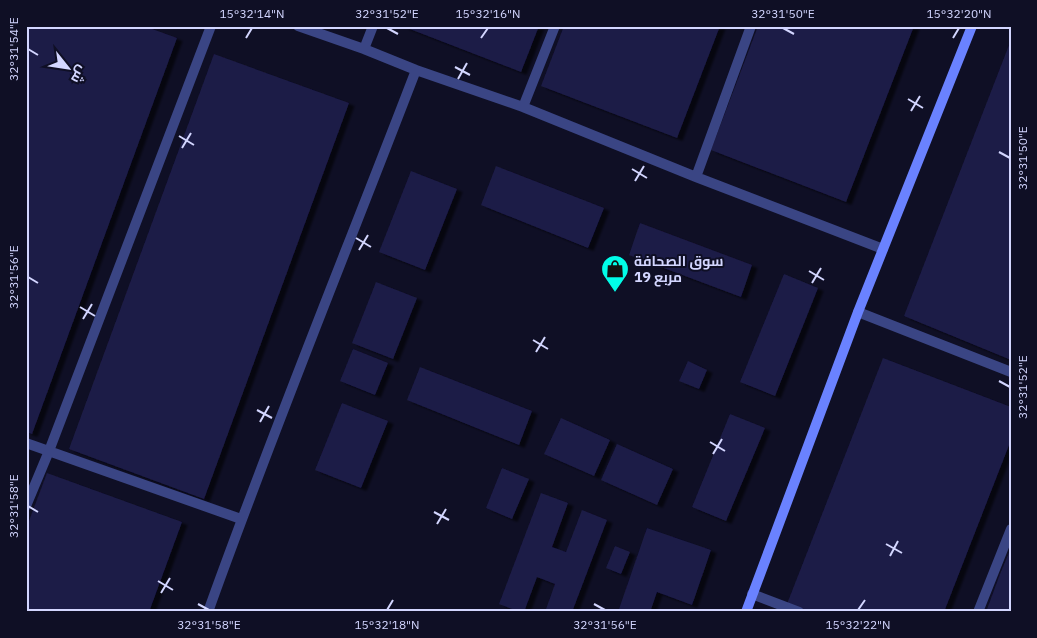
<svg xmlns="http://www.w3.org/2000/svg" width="1037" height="638" font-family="'IBM Plex Sans',Cairo,sans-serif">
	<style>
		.building { fill: #1c1b46; filter: url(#shadow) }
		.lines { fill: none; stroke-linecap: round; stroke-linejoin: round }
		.street { stroke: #3a4584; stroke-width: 10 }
		.secondary { stroke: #6a82ff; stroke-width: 10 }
		.ticks { fill: none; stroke: #d3d6ff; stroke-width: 2 }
		.labels { text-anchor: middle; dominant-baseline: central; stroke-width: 4; stroke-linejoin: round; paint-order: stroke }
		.poi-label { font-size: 14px; font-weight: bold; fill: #d3d6ff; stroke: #0f0f25; text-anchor: start }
		.neatline { fill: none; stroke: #d3d6ff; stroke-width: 2 }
		.ticks-label { font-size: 12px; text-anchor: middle; fill: #d3d6ff }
	</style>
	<defs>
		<filter id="shadow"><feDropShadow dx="5.5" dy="3" stdDeviation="1" flood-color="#0009"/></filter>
	</defs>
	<rect width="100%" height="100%" fill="#0f0f25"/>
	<path class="building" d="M29,26H144L177,38L32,434L26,432V32Z
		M402,26H539L521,72Z
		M564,26H720L677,138L541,86Z
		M758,26H914L846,202L711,150Z
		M1011,40V360L904,316Z
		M214,54L349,103L204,499L69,449Z
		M496,166L604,208L588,248L481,205Z
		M411,171L457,189L425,270L379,252Z
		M640,223L752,265L741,297L629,255Z
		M784,274L818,288L775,396L740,382Z
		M376,282L417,298L393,359L352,343Z
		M353,349L388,363L375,395L340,381Z
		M883,358L1011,407V440L944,612H807L787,604Z
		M688,361L707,370L699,389L679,381Z
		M420,367L532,411L519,445L407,400Z
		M342,403L388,421L361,488L315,470Z
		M730,414L765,428L726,521L692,507Z
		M561,418L610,440L594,476L544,454Z
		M617,444L673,469L657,505L601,480Z
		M502,468L529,479L512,519L486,508Z
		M47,473L182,522L149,612H26V529Z
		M541,493L568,503L552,547L566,552L582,510L607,520L572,612H545L555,584L537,577L524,612H520L499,604Z
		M647,528L711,550L692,605L657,592L650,612H618Z
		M615,546L630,552L621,574L606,568Z
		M1011,548V612H986L1000,574Z"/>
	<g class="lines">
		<path class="street" d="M298,26L364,49L416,70L523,107L696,177L883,249
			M364,49L373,26
			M523,107L555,26
			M696,177L751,26
			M858,312L1011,372
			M26,443L241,519
			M26,506L49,451L211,26
			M752,594L799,612
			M208,612C273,430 347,250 416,70
			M978,612L1011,529"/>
		<path class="secondary" d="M746,612L858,312L972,26"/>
	</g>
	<path class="ticks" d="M387,28L398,34M783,28L794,34M246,38L252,28M481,38L488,28M953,38L959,28M28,49L38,55M455,67L470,75M458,79L467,63M908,99L923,108M911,111L920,96M179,136L194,145M182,148L191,133M999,152L1010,158M632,169L647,178M635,181L644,166M356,238L371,247M359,250L368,235M809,271L824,280M28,277L38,283M812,283L821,268M80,307L95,316M83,319L92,304M533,340L548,349M536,352L545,337M999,381L1010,387M257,410L272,418M260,422L269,406M710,442L725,451M713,454L722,439M28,506L38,512M434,512L449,520M437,524L446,509M886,544L902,553M890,556L898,541M158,581L173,590M161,593L170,578M198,604L209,610M594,604L605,610M387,610L393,600M858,610L865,600"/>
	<defs>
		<symbol id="shop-pin" viewBox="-11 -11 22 30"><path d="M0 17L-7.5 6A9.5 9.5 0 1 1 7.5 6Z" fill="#01fde8" stroke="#0f0f25"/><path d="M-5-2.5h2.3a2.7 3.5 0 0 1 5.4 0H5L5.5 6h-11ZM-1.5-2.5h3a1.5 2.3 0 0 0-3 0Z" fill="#111"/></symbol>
	</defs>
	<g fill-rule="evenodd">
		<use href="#shop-pin" x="599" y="253" width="32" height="43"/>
	</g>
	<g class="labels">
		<g class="poi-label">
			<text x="634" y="261">سوق الصحافة<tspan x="634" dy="16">مربع 19</tspan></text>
		</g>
	</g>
	<rect width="1037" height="638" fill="none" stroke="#0f0f25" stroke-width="55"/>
	<g transform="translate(68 68) rotate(120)" stroke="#0f0f25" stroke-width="4" paint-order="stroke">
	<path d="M0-4L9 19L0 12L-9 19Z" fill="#d3d6ff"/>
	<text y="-8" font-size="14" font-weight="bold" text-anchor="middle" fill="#d3d6ff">ش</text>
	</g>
	<rect x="28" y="28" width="982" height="582" class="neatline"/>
	<g class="ticks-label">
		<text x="252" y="18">15°32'14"N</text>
		<text x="387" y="18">32°31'52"E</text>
		<text x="488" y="18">15°32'16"N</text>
		<text x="783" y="18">32°31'50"E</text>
		<text x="959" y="18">15°32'20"N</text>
		<text transform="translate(14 49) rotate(-90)" y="4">32°31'54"E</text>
		<text transform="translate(1023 158) rotate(-90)" y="4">32°31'50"E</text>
		<text transform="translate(14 277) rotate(-90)" y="4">32°31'56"E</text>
		<text transform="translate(1023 387) rotate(-90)" y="4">32°31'52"E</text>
		<text transform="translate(14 506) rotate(-90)" y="4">32°31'58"E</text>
		<text x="209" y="629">32°31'58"E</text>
		<text x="387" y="629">15°32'18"N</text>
		<text x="605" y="629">32°31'56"E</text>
		<text x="858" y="629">15°32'22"N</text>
	</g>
</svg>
